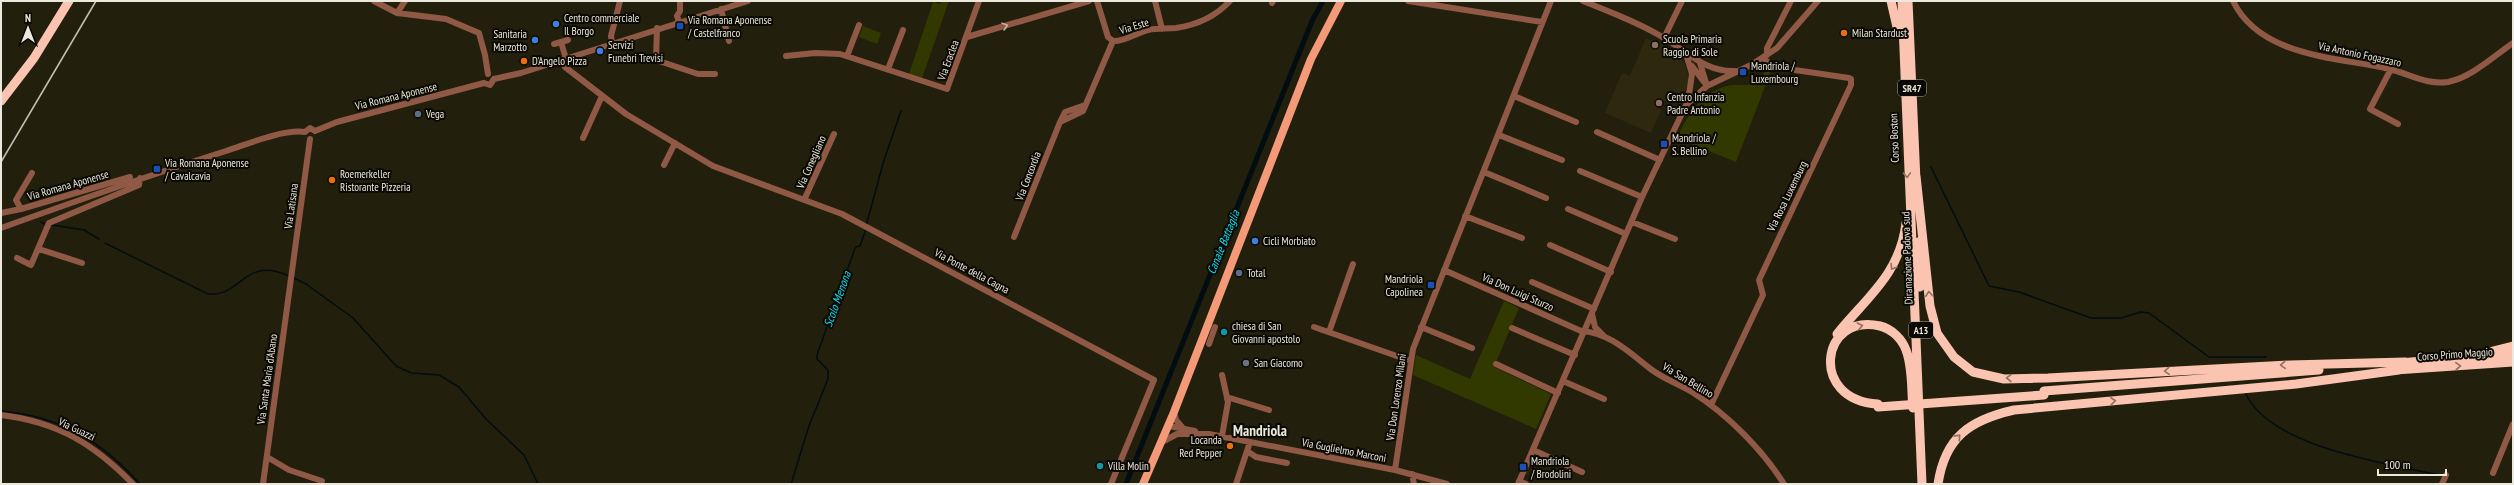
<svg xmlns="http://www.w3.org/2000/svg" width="2514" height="485" font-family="'PT Sans Narrow',sans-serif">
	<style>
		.built { fill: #2e280e }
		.park { fill: #313901 }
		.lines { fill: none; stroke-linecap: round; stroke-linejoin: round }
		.stream { stroke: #010d10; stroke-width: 1.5 }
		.canal { stroke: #010d10; stroke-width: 5 }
		.minor { stroke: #8f5945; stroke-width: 6 }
		.major { stroke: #f49a79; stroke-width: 8 }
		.highway { stroke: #fbc4b0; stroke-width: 9 }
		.rail { stroke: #c4c1b4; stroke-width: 1.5 }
		.highway-bridge { stroke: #fbc4b0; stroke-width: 9 }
		.oneway { stroke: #c6afa0 }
		.oneway2 { stroke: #8f7062 }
		.shop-dot { fill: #3f7fe0; stroke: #0b0903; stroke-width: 1.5 }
		.transit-dot { fill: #1a4fb4; stroke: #0b0903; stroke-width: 1.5 }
		.food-dot { fill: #e8710a; stroke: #0b0903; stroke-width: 1.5 }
		.education-dot { fill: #8d6e63; stroke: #0b0903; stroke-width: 1.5 }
		.service-dot { fill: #5c6f8a; stroke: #0b0903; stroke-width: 1.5 }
		.culture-dot { fill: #0f9aa8; stroke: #0b0903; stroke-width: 1.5 }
		.worship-dot { fill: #6b7280; stroke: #0b0903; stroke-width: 1.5 }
		.labels { text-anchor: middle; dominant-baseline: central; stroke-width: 4; stroke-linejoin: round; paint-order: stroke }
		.shield { fill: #0b0903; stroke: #a8a59c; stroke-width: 1 }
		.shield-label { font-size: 10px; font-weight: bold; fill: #ebe8dd }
		.poi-label { font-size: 11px; fill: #ebe8dd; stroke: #0b0903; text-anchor: start }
		.street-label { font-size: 11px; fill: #ebe8dd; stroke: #0b0903 }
		.water-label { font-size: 12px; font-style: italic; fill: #05e2fa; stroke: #0b0903 }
		.district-label { font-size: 15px; font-weight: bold; fill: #ebe8dd; stroke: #0b0903 }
	</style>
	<rect width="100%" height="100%" fill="#231f0d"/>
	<path class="built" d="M1646,38L1652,41L1653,39L1680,57L1685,64L1689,79L1684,96L1671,90L1666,101L1661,99L1657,108L1661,110L1651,133L1605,113L1622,73L1630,76Z"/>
	<path class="park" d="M941,1H949L922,78L909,74L933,2L940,4Z
		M863,26L881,33L877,44L859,37Z
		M1765,71H1771L1736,162L1677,138C1686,117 1700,95 1723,87C1741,81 1755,93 1765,71Z
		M1504,301L1519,308L1494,367L1551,394L1536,429L1413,375L1416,355L1470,379Z"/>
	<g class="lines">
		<path class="stream" d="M1931,167L1989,286L2019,292L2091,318H2121L2141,312L2149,313L2209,357H2266
			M41,222L45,224
			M52,225L84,230L99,239
			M866,226L884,160L901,111
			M105,243L208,294C241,298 244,255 289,276
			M292,277L306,284L353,318L396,366L411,373L439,375L459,387L486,419L524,455L538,484
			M2246,394C2271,448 2390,464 2443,476
			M1,411C60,416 101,441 140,484
			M791,484L809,426L828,379V370L817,359V355L854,251L856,247L860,246L866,229"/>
		<path class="canal" d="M1126,484L1312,21L1323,1"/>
		<path class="minor" d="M374,1L397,13L446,19L479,33L485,55L488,74
			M1097,1L1108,37L1113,41
			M1155,1L1162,29
			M1408,1L1542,22
			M1583,1C1610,12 1640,23 1664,38C1688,52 1705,72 1735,71
			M2233,1C2260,57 2337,57 2389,69C2410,74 2426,85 2448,82C2472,77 2494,56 2513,43
			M1272,3L1273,1
			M721,9L729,41
			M397,13L405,1
			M679,22L677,16L680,11V1
			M657,28L656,60L698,74H715
			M967,37L1089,1
			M1664,38L1682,1
			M1113,41C1124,42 1136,33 1148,30C1157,28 1166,29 1176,28C1197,25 1216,16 1230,1
			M561,42L566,59
			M612,43L611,36L620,1
			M554,44L568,40
			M1686,54L1692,74L1688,101
			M1767,55V48L1791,1
			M786,56L815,53L840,54L947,89L979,1
			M847,56L859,25
			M562,60L565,67L626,114L713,166L842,214L1154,380L1111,484
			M1700,63L1707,86
			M1692,66L1707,86
			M888,69L903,30
			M2391,69L2370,109L2398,124
			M494,79L521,73L748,1
			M1514,96L1576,122
			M1060,122L1065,112L1085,105
			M315,131L337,122L484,83L490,85L494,79
			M1597,132L1660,160
			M1499,135L1562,160
			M583,138L602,96
			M664,165L675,143
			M1580,171L1642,197
			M1484,172L1546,198
			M32,173L16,200L21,209L130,177
			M805,198L834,134
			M1568,209L1626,234
			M1,213L21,209
			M1465,216L1522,238
			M1632,222L1675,239
			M1,228C76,201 150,175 226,151C248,144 283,129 305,132L310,128L315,131
			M1014,237L1060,122L1083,111L1113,41
			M1550,245L1611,272
			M39,249L82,263
			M17,258L31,265L49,223L139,185L140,178
			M1444,270L1581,331C1609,332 1631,354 1652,370C1664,379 1679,384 1692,392C1727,414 1762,449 1784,484
			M1532,282L1594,309
			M1592,314L1595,327L1603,335
			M1314,327L1411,361
			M1421,327L1472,348
			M1512,328L1575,355
			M1329,332L1353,264
			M1209,344L1215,327
			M1496,364L1558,393
			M1563,381L1604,399
			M1227,399L1230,398L1269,410
			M1711,405L1763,295L1759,280L1851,85V79L1849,78L1774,67L1763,58
			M1174,412L1176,420L1182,427
			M1,415C58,422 94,444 133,484
			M1169,426L1195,431
			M1222,436L1228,402L1222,375
			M1162,442L1177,434H1209L1395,470L1447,484
			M1533,450L1582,472
			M1247,451L1256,457L1287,463
			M267,457L289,470L322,481
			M1395,470L1413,349L1551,1
			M2493,473L2513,424
			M1412,474L1414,484
			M1519,481L1526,484
			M263,484L310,139
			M1236,484L1250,442
			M1518,484L1642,197L1686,105L1707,86L1751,65L1777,48L1818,1
			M2442,484L2446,475"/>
		<path class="major" d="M1143,484L1174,412L1311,59L1341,1"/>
		<path class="highway" d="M1891,1L1897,27
			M1902,1L1922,484
			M1908,1L1916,181
			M1,101L34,58L69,1
			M1916,176L1930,306L1937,333L1954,357L1973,372L2004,379L2048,378L2290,365L2405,362
			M1918,242L1920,287
			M1837,334C1867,297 1900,274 1906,223
			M2493,351L2513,346
			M2400,363L2513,353
			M2395,370L2513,362
			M2044,391L2319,370
			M1878,404C1808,400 1821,312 1880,326C1892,329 1902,339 1906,350C1913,368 1911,390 1913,408
			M1938,484C1945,437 1970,420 2014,410L2296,384L2399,370"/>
		<path class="rail" d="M1,162L96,1"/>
		<path class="highway-bridge" d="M1878,407L2044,395"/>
	</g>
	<defs><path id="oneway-chevron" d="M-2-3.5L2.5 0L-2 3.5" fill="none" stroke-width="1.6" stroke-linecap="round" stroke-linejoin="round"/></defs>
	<use class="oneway" href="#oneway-chevron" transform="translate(1005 26) rotate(-16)"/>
	<g class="oneway2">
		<use href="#oneway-chevron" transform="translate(1907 175) rotate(88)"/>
		<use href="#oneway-chevron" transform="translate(1893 267) rotate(122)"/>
		<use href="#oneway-chevron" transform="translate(1929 294) rotate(-95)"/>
		<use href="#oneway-chevron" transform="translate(1860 326) rotate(-11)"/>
		<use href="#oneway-chevron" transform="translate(2283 365) rotate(177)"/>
		<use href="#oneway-chevron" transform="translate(2458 366) rotate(-4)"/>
		<use href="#oneway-chevron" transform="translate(2167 371) rotate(177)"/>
		<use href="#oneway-chevron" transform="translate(2009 378) rotate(-179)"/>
		<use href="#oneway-chevron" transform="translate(2113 401) rotate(-5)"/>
		<use href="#oneway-chevron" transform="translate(1958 437) rotate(-48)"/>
	</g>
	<g class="shop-dot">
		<circle cx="556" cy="24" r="4"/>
		<circle cx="535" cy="40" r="4"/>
		<circle cx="600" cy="51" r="4"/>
		<circle cx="1255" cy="241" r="4"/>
	</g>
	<g class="transit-dot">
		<rect x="676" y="22" width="8" height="8" rx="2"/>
		<rect x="1739" y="68" width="8" height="8" rx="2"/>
		<rect x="1660" y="140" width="8" height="8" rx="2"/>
		<rect x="153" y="165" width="8" height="8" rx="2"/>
		<rect x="1427" y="281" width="8" height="8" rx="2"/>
		<rect x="1519" y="463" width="8" height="8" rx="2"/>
	</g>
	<g class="food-dot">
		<circle cx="1844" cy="33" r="4"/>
		<circle cx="524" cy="61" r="4"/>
		<circle cx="332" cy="180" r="4"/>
		<circle cx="1230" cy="446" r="4"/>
	</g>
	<g class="education-dot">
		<circle cx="1655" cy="45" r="4"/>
		<circle cx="1659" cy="103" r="4"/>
	</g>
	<g class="service-dot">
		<circle cx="418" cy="114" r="4"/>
		<circle cx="1239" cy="273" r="4"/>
	</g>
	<g class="culture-dot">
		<circle cx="1224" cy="332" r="4"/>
		<circle cx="1100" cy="466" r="4"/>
	</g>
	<circle class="worship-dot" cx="1246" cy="363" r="4"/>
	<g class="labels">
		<g class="shield">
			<rect x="1898" y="80" width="28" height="16" rx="3"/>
			<rect x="1909" y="322" width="24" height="16" rx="3"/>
		</g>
		<g class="shield-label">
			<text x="1912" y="88">SR47</text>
			<text x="1921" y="330">A13</text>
		</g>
		<g class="poi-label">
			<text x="564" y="18">Centro commerciale<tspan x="564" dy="13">Il Borgo</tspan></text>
			<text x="688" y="20">Via Romana Aponense<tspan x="688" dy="13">/ Castelfranco</tspan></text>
			<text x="1852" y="33">Milan Stardust</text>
			<text x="527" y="34" text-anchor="end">Sanitaria<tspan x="527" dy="13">Marzotto</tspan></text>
			<text x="1663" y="39">Scuola Primaria<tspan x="1663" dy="13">Raggio di Sole</tspan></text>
			<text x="608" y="45">Servizi<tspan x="608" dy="13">Funebri Trevisi</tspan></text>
			<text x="532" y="61">D'Angelo Pizza</text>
			<text x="1751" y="66">Mandriola /<tspan x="1751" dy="13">Luxembourg</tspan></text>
			<text x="1667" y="97">Centro Infanzia<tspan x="1667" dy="13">Padre Antonio</tspan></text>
			<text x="426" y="114">Vega</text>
			<text x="1672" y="138">Mandriola /<tspan x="1672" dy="13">S. Bellino</tspan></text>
			<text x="165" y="163">Via Romana Aponense<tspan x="165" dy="13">/ Cavalcavia</tspan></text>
			<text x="340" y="174">Roemerkeller<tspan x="340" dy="13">Ristorante Pizzeria</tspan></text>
			<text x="1263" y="241">Cicli Morbiato</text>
			<text x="1247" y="273">Total</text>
			<text x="1423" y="279" text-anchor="end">Mandriola<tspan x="1423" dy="13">Capolinea</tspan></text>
			<text x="1232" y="326">chiesa di San<tspan x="1232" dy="13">Giovanni apostolo</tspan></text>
			<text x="1254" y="363">San Giacomo</text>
			<text x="1222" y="440" text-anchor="end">Locanda<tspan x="1222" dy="13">Red Pepper</tspan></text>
			<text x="1531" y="461">Mandriola<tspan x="1531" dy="13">/ Brodolini</tspan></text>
			<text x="1108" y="466">Villa Molin</text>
		</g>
		<g class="street-label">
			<text transform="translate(1134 26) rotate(-17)">Via Este</text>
			<text transform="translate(2360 54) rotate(12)">Via Antonio Fogazzaro</text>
			<text transform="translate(948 60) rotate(-70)">Via Eraclea</text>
			<text transform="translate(396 96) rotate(-14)">Via Romana Aponense</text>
			<text transform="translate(1894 138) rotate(-92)">Corso Boston</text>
			<text transform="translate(811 162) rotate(-66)">Via Conegliano</text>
			<text transform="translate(1028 176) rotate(-69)">Via Concordia</text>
			<text transform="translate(68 185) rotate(-16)">Via Romana Aponense</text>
			<text transform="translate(1787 196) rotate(-64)">Via Rosa Luxemburg</text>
			<text transform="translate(291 206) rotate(-82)">Via Latisana</text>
			<text transform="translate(1907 258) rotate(-92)">Diramazione Padova sud</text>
			<text transform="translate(972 271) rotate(28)">Via Ponte della Cagna</text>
			<text transform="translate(1518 292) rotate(24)">Via Don Luigi Sturzo</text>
			<text transform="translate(2455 354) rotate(-4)">Corso Primo Maggio</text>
			<text transform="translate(267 379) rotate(-82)">Via Santa Maria d'Abano</text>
			<text transform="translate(1688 380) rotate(31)">Via San Bellino</text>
			<text transform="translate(1396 397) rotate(-82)">Via Don Lorenzo Milani</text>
			<text transform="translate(77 429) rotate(25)">Via Guazzi</text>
			<text transform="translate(1344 450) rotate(11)">Via Guglielmo Marconi</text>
		</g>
		<g class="water-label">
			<text transform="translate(1223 242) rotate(-68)">Canale Battaglia</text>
			<text transform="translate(837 299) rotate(-70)">Scolo Menona</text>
		</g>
		<g class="district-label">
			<text x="1260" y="430">Mandriola</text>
		</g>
	</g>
	<rect width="2514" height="485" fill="none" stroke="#ebe8dd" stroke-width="4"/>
	<g transform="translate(28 28)" stroke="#0b0903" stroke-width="3" paint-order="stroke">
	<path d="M0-3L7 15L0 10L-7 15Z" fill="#ebe8dd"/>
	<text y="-6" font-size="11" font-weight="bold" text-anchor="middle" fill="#ebe8dd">N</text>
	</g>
	<path d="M2378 469v6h68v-6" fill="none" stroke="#ebe8dd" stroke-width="2"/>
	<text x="2384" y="469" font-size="12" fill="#ebe8dd" stroke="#0b0903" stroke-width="3" paint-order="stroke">100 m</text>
</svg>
